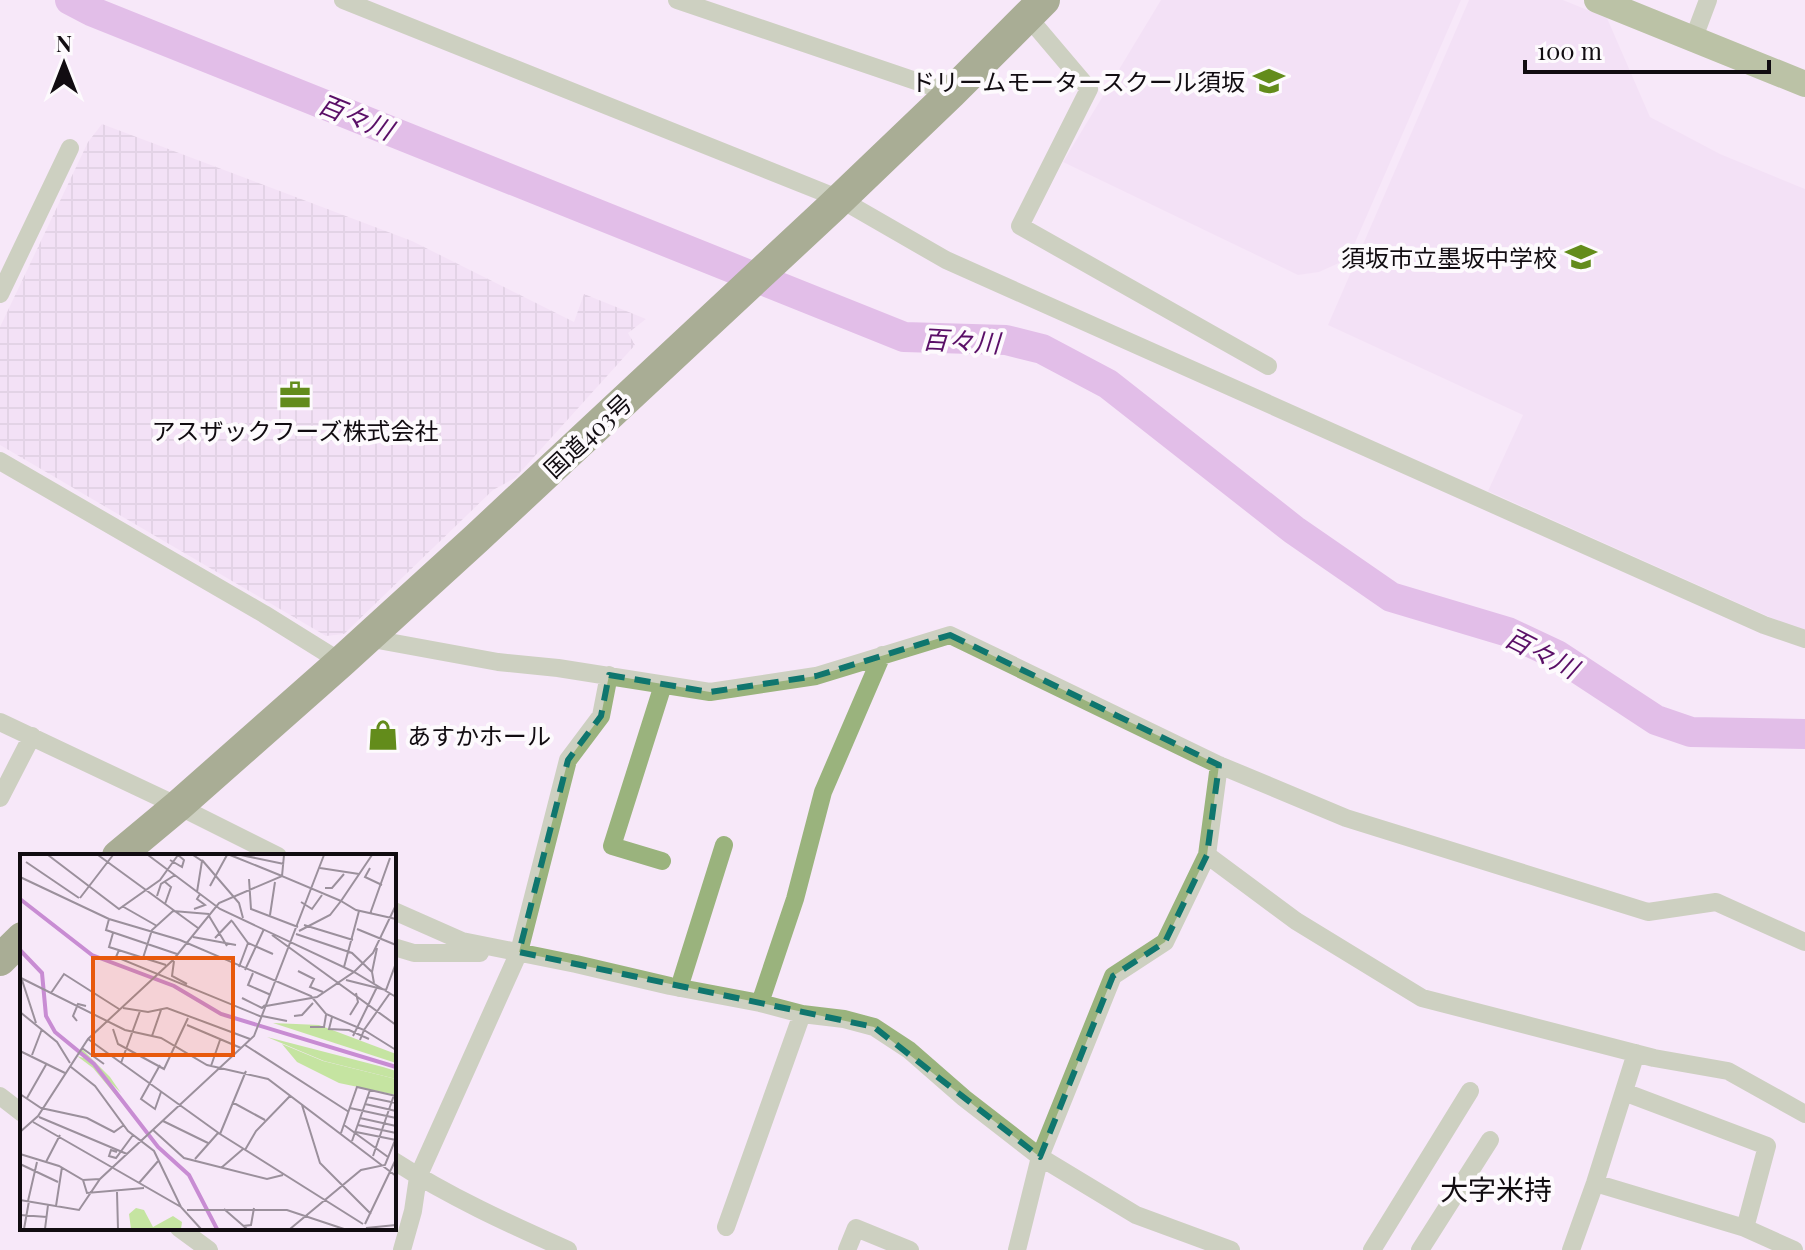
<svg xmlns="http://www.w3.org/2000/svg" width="1805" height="1250" font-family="'Playfair Display','Noto Sans JP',serif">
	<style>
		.built { fill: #eedaf1 }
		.industrial { fill: url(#industrial-grid) }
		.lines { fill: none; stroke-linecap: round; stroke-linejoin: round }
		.river { stroke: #c88cd3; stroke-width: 30 }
		.street { stroke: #9ab37d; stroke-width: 18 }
		.secondary { stroke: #719640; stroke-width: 26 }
		.highway { stroke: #49671b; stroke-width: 32 }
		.marked { fill: none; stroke: #0f766e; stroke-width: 6; stroke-dasharray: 16 10; stroke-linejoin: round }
		.labels { text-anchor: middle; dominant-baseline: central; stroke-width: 8; stroke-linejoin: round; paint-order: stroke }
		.poi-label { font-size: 24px; fill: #110c11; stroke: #fdfafd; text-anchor: end }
		.street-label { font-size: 24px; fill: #110c11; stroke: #fdfafd }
		.water-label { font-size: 26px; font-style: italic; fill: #5a0f67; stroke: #fdfafd }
		.quarter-label { font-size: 28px; fill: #110c11; stroke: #fdfafd }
		.inset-river { fill: none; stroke: #c88cd3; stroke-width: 4 }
		.inset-road { fill: none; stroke: #9b909c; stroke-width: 2 }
		.view { fill: #e8590c; fill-opacity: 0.15; stroke: #e8590c; stroke-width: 4 }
		.inset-edge { fill: none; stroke: #110c11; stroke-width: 4 }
	</style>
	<defs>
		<pattern id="industrial-grid" width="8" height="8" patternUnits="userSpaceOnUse" patternTransform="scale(2)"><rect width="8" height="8" fill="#eedaf1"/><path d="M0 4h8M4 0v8" fill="none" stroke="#cbbace"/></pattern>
	</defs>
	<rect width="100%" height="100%" fill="#f7e8f9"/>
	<path class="built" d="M1161,0H1461L1354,245L1339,263L1319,272L1298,275L1063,162Z
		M1469,0H1563L1607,18L1650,117L1720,154L1805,189V633L1488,491L1523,415L1328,325Z"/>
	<path class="industrial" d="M102,124L412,241L574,322L584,294L646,319L628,333L635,345L515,478L493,490L344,634L326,636L0,445V327L88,142Z"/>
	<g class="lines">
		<path class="river" d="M70,0L91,11L904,337L1006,340L1042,349L1108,384L1294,530L1391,597L1508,632L1557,655L1656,720L1691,732L1805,734"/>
		<path class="street" d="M343,0L840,199L946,260L1764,625L1805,639
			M677,0L951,93
			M1028,17L1089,89L1020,226L1268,366
			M1693,40L1708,0
			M0,294L70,148
			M0,461L264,614L341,662
			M367,638L498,662L558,668L710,692L816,676L950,635L1219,765L1346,818L1648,912L1716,902L1805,942
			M0,722L178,806L278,856
			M0,798L32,736
			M1207,855L1296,921L1422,998L1654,1058L1728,1071L1805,1114
			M662,861L612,846L663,685
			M394,911L462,941L576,964L670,986L760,1003L802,1014L844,1019L874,1027L909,1050L964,1098L1040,1157L1136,1215L1231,1250
			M394,947L414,953H480
			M679,988L724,845
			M760,1003L795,899L823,792L882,655
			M1624,1092L1767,1146L1745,1228
			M0,1096L22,1113
			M394,1161C448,1196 509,1224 568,1250
			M1595,1183L1745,1228L1794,1250
			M726,1227L802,1014
			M179,1228L209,1250
			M402,1250L413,1211L418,1177L519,952L568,760L601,716L609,675
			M847,1250L856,1228L910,1250
			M1017,1250L1040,1157L1113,976L1165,942L1207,855L1219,765
			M1372,1250L1470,1091
			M1420,1250L1490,1140
			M1571,1250L1595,1183L1636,1053"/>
		<path class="secondary" d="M1597,0L1805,84"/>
		<path class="highway" d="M118,856L178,806L341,662L477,538L833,206L951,93L1044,0
			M0,960L22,938"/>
	</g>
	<path d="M0 0H1805V1250H0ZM950,635L1219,765L1207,855L1165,942L1113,976L1040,1157L874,1027L519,952L568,760L601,716L609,675L710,692L816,676Z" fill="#f7e8f9" fill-opacity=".55" fill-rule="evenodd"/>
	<path class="marked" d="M950,635L1219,765L1207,855L1165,942L1113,976L1040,1157L874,1027L519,952L568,760L601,716L609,675L710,692L816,676Z"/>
	<defs>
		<symbol id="school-bare" viewBox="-9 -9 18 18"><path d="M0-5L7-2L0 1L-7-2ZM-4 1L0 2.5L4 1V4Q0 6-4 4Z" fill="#638c1b" stroke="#fdfafd" stroke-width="2.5" paint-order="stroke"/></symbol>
		<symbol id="office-bare" viewBox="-9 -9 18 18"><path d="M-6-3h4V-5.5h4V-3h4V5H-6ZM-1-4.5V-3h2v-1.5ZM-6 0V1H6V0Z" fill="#638c1b" stroke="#fdfafd" stroke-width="2.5" paint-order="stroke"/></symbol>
		<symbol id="shop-bare" viewBox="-9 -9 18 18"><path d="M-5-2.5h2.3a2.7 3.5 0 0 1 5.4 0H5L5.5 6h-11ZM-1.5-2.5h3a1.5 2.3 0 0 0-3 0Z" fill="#638c1b" stroke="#fdfafd" stroke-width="2.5" paint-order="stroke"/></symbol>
	</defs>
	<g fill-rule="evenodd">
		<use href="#school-bare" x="1247" y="59" width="44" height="44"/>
		<use href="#school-bare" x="1559" y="235" width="44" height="44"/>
		<use href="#office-bare" x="273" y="373" width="44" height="44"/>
		<use href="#shop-bare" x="361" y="713" width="44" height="44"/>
	</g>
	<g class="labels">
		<g class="poi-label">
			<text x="1245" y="81">ドリームモータースクール須坂</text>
			<text x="1557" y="257">須坂市立墨坂中学校</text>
			<text x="295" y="430" text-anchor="middle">アスザックフーズ株式会社</text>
			<text x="407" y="735" text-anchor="start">あすかホール</text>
		</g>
		<g class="street-label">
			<text transform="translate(587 435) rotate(-43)">国道403号</text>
		</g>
		<g class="water-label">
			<text transform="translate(356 116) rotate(22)">百々川</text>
			<text transform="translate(961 340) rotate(3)">百々川</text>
			<text transform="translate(1542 652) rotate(27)">百々川</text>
		</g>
		<g class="quarter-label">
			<text x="1496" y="1188">大字米持</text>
		</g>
	</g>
	<g transform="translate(20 854)">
		<rect width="376" height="376" fill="#f7e8f9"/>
		<path d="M253,169L299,171L376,200V209ZM247,183L363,213L376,217V225L304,207ZM62,195L90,223L101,239L85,223L128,280L73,214L57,202L67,205L59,199Z" fill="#c5e4a1"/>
		<path d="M262,190L303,207L376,225V241L319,229L277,208ZM116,354L124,356L133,373L153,362L162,368L161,375H111L109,360Z" fill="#c5e4a1"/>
		<path class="inset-river" d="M0,45L72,101L154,132L201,160L376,213M0,96L22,119L26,162L35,178L74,210L138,293L169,321L197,375"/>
		<path class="inset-road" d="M28,1L99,55L140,26L158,1M78,1L178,74M128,1L200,55L334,118L353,99L376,51M173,1L182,7L177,38M210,1L262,22L264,1M221,1L264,10M150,6L162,13L164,6L158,1M182,6L219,49L223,64M6,8L59,44M300,14L339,20M350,14L345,23L362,31M0,23L89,65L160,86L291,142L306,160L344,176L340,186M229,25L231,55L278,73M145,28L151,33L145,50M190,32L207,1M305,34H312L324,20M137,42L141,30L155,21M60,44L93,1M281,48L292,55L302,41M102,52L137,72M174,55L185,51L177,45L180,40M350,60L370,4M250,61L255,28M189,62L207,92M89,65L86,76L157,100M212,67L228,89L253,100M284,71L333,86M337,75L376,91M279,77L310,61L321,47L336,56L376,65M93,79L89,93L146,111M276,80L332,99L352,118L354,129M252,81L376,171M173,83L216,91M195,84L212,66M99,96L96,103L242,163M123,104L132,76L153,57L189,60M154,107L152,122L167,130M219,113L228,89M324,113L339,57M225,116L244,75M278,117L294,125L290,133L303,138M352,118L357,94M233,119L228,131L251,141M1,124L105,176L141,184L187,211L248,225L376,322M2,126L16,169M326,126L366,136L376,109M31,139L44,120L99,155M370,139L344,176L376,196M222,144L242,154L245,151M246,152L297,143L334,118L376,143M103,154L128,158L147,154L230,185M0,158L37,188L50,209M330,161L338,148L336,139M242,162L267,167M274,162L282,161L293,149M312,163L309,175L329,176L349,185M57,167L53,162L58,150L66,152M167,171L221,194M290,173H304L306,161M93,175L98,190L144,215L168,164M132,182L141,156M333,182L357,133M68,185L200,280L343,370M225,191L329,258M62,194L84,210M0,197L45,219M12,201L22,175M101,209L120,157M140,211L121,245L135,255L141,238M191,212L200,186M51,213L75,232L108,277L134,297L161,353M0,240L21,254L67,264L94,278L104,271M347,243L376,249M7,244L27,209M212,248L245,266M345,250L376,257M282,251L300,309L351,360M330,254L376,264M19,263L107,300M340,264L376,272M143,267L188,289M13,268L161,353L181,375M324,271L368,303M338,271L376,279M133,276L164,304L247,325L263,321M0,278L18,262L68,185L153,106L199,49L262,22L321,47L352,1M336,278L376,286M321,279L337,233L376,242M200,280L226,217M332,287L350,236M225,296L236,277L270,242M97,298L91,296L89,302L96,304L113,281M0,300L39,312L63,326L80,325M353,302L374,241M175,305L198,279M26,308L40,281M0,310L38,328M201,314L223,295M63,326L67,339L124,334M119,329L139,306M97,338L98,375M0,346L59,356L80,325L234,182L304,1M8,347L17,308M36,352L42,313M204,355L227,375M167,356H267L324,375M0,361L27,363M345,370L376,305M223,372L231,371L234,354M346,374L376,371M4,375L9,347M25,375L28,351M270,375L341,316L365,311L376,284"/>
		<path class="view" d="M73,104H213V201H73Z"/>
		<rect width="376" height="376" class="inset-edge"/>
	</g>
	<g transform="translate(64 64)" stroke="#fdfafd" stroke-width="6" paint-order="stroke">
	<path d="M0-6L14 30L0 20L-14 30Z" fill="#110c11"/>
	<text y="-12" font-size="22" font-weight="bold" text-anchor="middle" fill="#110c11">N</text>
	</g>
	<path d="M1525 60v12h244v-12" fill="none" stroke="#110c11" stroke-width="4"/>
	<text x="1537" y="60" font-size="24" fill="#110c11" stroke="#fdfafd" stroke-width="6" paint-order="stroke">100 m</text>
</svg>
